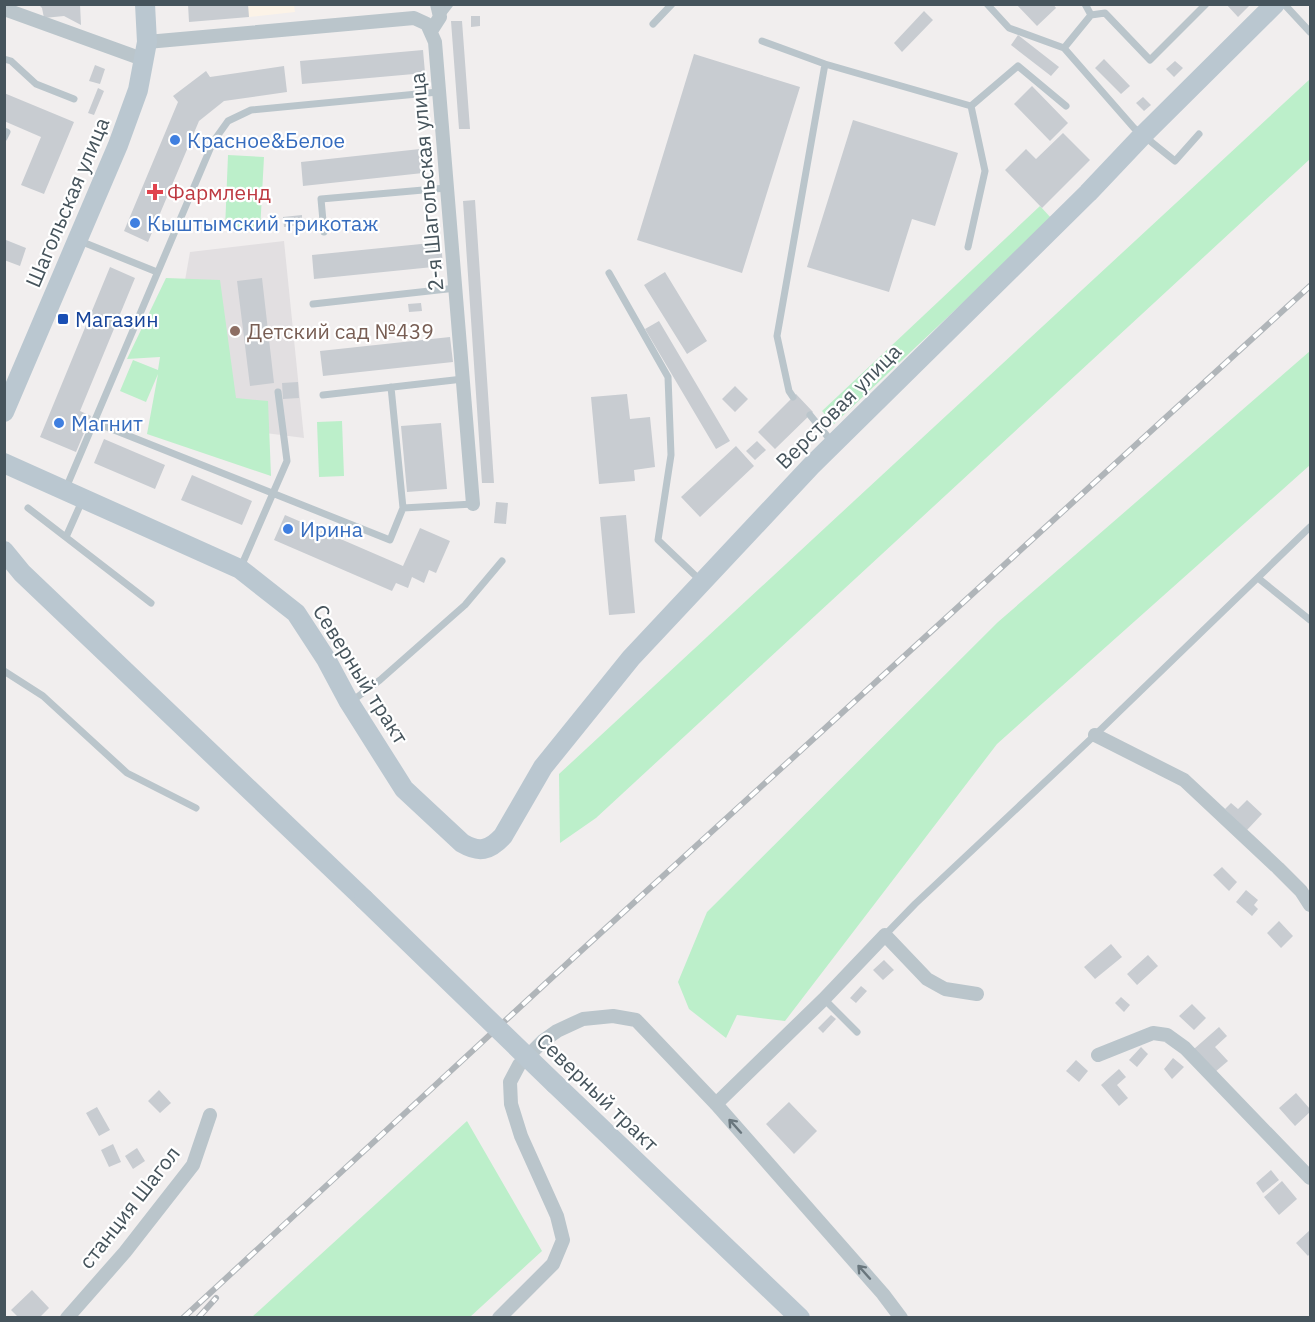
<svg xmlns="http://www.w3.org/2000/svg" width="1315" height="1322" font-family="'IBM Plex Sans',sans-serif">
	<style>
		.commercial { fill: #fcf3e7 }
		.education { fill: #e2dfe1 }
		.green { fill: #bcefca }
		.building { fill: #c8ccd1 }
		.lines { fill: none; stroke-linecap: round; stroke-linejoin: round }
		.lane { stroke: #bac5cb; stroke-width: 7 }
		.street { stroke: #bac5cb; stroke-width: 14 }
		.secondary { stroke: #bac7d0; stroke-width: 20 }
		.rail-casing { stroke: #b0b5b9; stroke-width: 6 }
		.rail { stroke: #fff; stroke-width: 4; stroke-dasharray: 11; stroke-linecap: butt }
		.secondary-bridge { stroke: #bac7d0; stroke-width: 20 }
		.oneway { stroke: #69767d }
		.shop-dot { fill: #3f7fe0; stroke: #fff; stroke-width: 2 }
		.health-dot { fill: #e0444e; stroke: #fff; stroke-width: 2 }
		.transit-dot { fill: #1a4fb4; stroke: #fff; stroke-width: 2 }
		.education-dot { fill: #8d6e63; stroke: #fff; stroke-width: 2 }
		.labels { text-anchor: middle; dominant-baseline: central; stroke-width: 4.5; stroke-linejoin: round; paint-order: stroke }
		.shop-label { font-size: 21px; fill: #366cbe; stroke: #fff; text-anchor: start }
		.street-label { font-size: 21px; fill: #46545c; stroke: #fff }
		.health-label { font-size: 21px; fill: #be3a42; stroke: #fff; text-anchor: start }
		.transit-label { font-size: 21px; fill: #164399; stroke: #fff; text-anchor: start }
		.education-label { font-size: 21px; fill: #785e54; stroke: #fff; text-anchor: start }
	</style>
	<rect width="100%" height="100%" fill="#f1eeee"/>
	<path class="commercial" d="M188,5H294L295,12L249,17Z"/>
	<path class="education" d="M284,241L304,438L196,424L162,411L190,252Z"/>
	<path class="green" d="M1310,79V159L596,818L560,843L559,774Z
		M228,155L264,157L260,231L225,229Z
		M1040,206L1052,219L834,424L822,411Z
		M166,278L220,280L236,398L268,401L271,476L147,434L158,374L146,402L120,391L133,360L158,370L160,357L127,359Z
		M1310,351V465L997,744L785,1021L737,1015L726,1038L689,1009L678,982L707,912L998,622Z
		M342,421L344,476L319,477L317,422Z
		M467,1121L542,1251L470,1317H252Z"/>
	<path class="building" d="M38,4H80L81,25L64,16L44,18L42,8Z
		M188,4H248L249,17L189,22Z
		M1016,4H1053L1056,8L1037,26Z
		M1226,4H1251L1238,17Z
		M924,11L933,20L902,52L894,43Z
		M471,16H480V26L471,27Z
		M451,21H462L470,129H459Z
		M1018,35L1059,67L1051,76L1011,45Z
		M423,50L425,73L302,84L300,61Z
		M694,54L800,87L742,273L637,240Z
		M1104,59L1130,86L1121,94L1095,68Z
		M1175,61L1183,68L1174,77L1166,69Z
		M95,65L105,69L100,84L89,81Z
		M284,66L287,92L224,101L199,121L148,242L124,231L178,102L173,96L206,71L210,77Z
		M1032,86L1068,123L1050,141L1014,104Z
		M98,88L104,91L94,115L88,113Z
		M4,93L74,122L44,194L21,185L41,137L4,121Z
		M1143,97L1151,105L1144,111L1136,103Z
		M853,120L958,153L935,226L912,219L889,292L807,267Z
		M1063,133L1090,160L1042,208L1005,170L1026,149L1036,159Z
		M420,149L423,173L303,186L301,162Z
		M475,200L494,483H482L463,201Z
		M302,215V225L284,227L283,217Z
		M6,240L26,248L20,266L4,260Z
		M441,242L443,266L314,279L312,255Z
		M110,267L135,278L80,411L91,416L76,452L40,437Z
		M665,272L707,341L687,354L644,285Z
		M262,278L274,383L250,386L237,281Z
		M421,303L422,311L409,312L408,304Z
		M659,321L730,441L716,449L645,329Z
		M450,337L453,362L323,376L320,351Z
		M298,382L299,398L283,399L282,383Z
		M735,386L748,399L735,412L722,399Z
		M627,394L630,419L650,417L655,467L634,470L635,481L599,484L591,397Z
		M796,394L813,412L775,449L758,432Z
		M441,423L447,489L407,492L401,426Z
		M104,439L165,465L155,489L94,463Z
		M757,441L766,450L755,460L746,451Z
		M736,446L754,466L700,517L681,497Z
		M192,475L252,501L242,525L181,500Z
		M496,502L508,503L506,524L494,523Z
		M285,515L403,566L420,528L450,541L436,573L429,570L424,583L412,577L408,588L396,583L392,591L274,540Z
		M626,515L635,613L609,615L600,517Z
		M1247,800L1262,814L1247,830L1225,809L1231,803L1238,809Z
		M1222,867L1237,882L1229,891L1213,875Z
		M1246,890L1258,900L1254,905L1258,909L1252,916L1236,902Z
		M1279,921L1293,936L1281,948L1267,933Z
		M1111,944L1122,957L1095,979L1084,967Z
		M1148,955L1158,966L1137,985L1127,974Z
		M884,960L894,970L883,980L873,970Z
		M861,986L867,991L856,1003L850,998Z
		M1121,997L1130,1005L1124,1012L1115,1003Z
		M1192,1004L1206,1018L1194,1030L1179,1016Z
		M831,1015L836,1019L823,1033L818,1028Z
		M1219,1027L1227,1036L1215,1047L1228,1061L1215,1072L1194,1049Z
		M1141,1047L1148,1054L1137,1067L1129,1060Z
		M1173,1058L1184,1067L1172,1079L1164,1069Z
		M1076,1060L1088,1071L1079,1082L1066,1071Z
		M1119,1069L1126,1077L1117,1085L1128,1098L1119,1106L1101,1085Z
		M159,1090L171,1103L160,1113L148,1101Z
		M1296,1093L1310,1109V1112L1295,1126L1279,1108Z
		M789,1102L817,1131L794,1154L766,1124Z
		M97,1107L110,1130L99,1136L86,1113Z
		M113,1144L121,1162L109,1167L101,1150Z
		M137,1148L145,1161L133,1169L125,1156Z
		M1271,1170L1279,1180L1263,1193L1256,1183Z
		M1282,1181L1297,1199L1279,1215L1264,1197Z
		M1310,1230V1253L1308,1256L1296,1243Z
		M32,1290L49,1308L39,1318H19L11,1310Z"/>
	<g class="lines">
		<path class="lane" d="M987,4L1009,28L1064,48L1134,128L1175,161L1199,134
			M1085,4L1091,15
			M1284,4L1310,32
			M440,17L450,4
			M653,24L672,4
			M762,41L825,64
			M1064,48L1091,15L1105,13L1150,60L1206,4
			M4,59L11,61L36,84L74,99
			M971,106L1018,66L1066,106
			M4,131L7,132L4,138
			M324,232L321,199L446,188
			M80,241L157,272
			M609,273L668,377L671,455L658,540L701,581
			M313,304L456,288
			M323,395L463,379
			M793,397L789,391L777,336L825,64L971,106L985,171L968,247
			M810,415L832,442
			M94,422L390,540L403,508L391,387
			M66,488L213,142L228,121L251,110L438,92
			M28,508L151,603
			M403,508L473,504
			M66,537L82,501
			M240,569L287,461L278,392
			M1258,578L1310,620
			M4,671L43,696L127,773L196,808
			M352,701L380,680L465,605L502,561
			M885,935L915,904L1095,735L1310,527
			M824,999L857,1032"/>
		<path class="street" d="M4,9L145,60
			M431,31L440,17L437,4
			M147,42L414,18L427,24L435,42L473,504
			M1095,735L1184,780L1278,868L1301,891L1310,905
			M1098,1055L1153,1033L1167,1035L1185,1048L1310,1178
			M716,1104L824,999L885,935L927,979L945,989L977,994
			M67,1318L125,1252L193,1165L210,1115
			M499,1318L553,1264L563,1240L557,1216L521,1136L511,1104L510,1082L519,1065L543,1041L557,1031L583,1019L613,1016L636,1020L716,1104L883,1294L901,1318"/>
		<path class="secondary" d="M4,412L118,145L138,90L147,42L145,4
			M4,463L240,569L296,613L326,659L349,702L404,789L462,843C479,853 489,851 503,836L543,767L631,658L811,466L1088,193L1142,136L1275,4
			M4,551L22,573L364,899
			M555,1084L800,1318"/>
		<defs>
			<path id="rail" d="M183,1318L571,960L1310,286
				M198,1318L216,1298"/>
		</defs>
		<use href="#rail" class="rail-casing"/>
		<use href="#rail" class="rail"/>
		<path class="secondary-bridge" d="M364,899L555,1084"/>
	</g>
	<defs><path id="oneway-shaft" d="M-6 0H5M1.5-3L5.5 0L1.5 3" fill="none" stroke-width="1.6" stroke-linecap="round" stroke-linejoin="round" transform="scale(1.5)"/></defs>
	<g class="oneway">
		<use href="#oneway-shaft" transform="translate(735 1126) rotate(-132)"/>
		<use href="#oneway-shaft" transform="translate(864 1272) rotate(-132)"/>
	</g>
	<g class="shop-dot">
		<circle cx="175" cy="140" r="6"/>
		<circle cx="135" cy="223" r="6"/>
		<circle cx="59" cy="423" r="6"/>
		<circle cx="288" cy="529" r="6"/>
	</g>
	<path class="health-dot" d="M152 183h6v6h6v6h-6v6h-6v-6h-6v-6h6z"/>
	<rect class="transit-dot" x="57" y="313" width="12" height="12" rx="3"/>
	<circle class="education-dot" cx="235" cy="331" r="6"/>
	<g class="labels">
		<g class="shop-label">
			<text x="187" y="140">Красное&amp;Белое</text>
			<text x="147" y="223">Кыштымский трикотаж</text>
			<text x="71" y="423">Магнит</text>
			<text x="300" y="529">Ирина</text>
		</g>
		<g class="street-label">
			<text transform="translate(426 182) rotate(-95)">2-я Шагольская улица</text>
			<text transform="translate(67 202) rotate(-67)">Шагольская улица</text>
			<text transform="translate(838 406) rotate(-45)">Верстовая улица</text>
			<text transform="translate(361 674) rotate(58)">Северный тракт</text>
			<text transform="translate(598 1092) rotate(44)">Северный тракт</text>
			<text transform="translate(129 1207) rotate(-52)">станция Шагол</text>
		</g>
		<g class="health-label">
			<text x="167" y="192">Фармленд</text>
		</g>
		<g class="transit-label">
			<text x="75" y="319">Магазин</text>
		</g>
		<g class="education-label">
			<text x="247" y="331">Детский сад №439</text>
		</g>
	</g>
	<rect width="1315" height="1322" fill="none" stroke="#46545c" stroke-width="12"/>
</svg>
